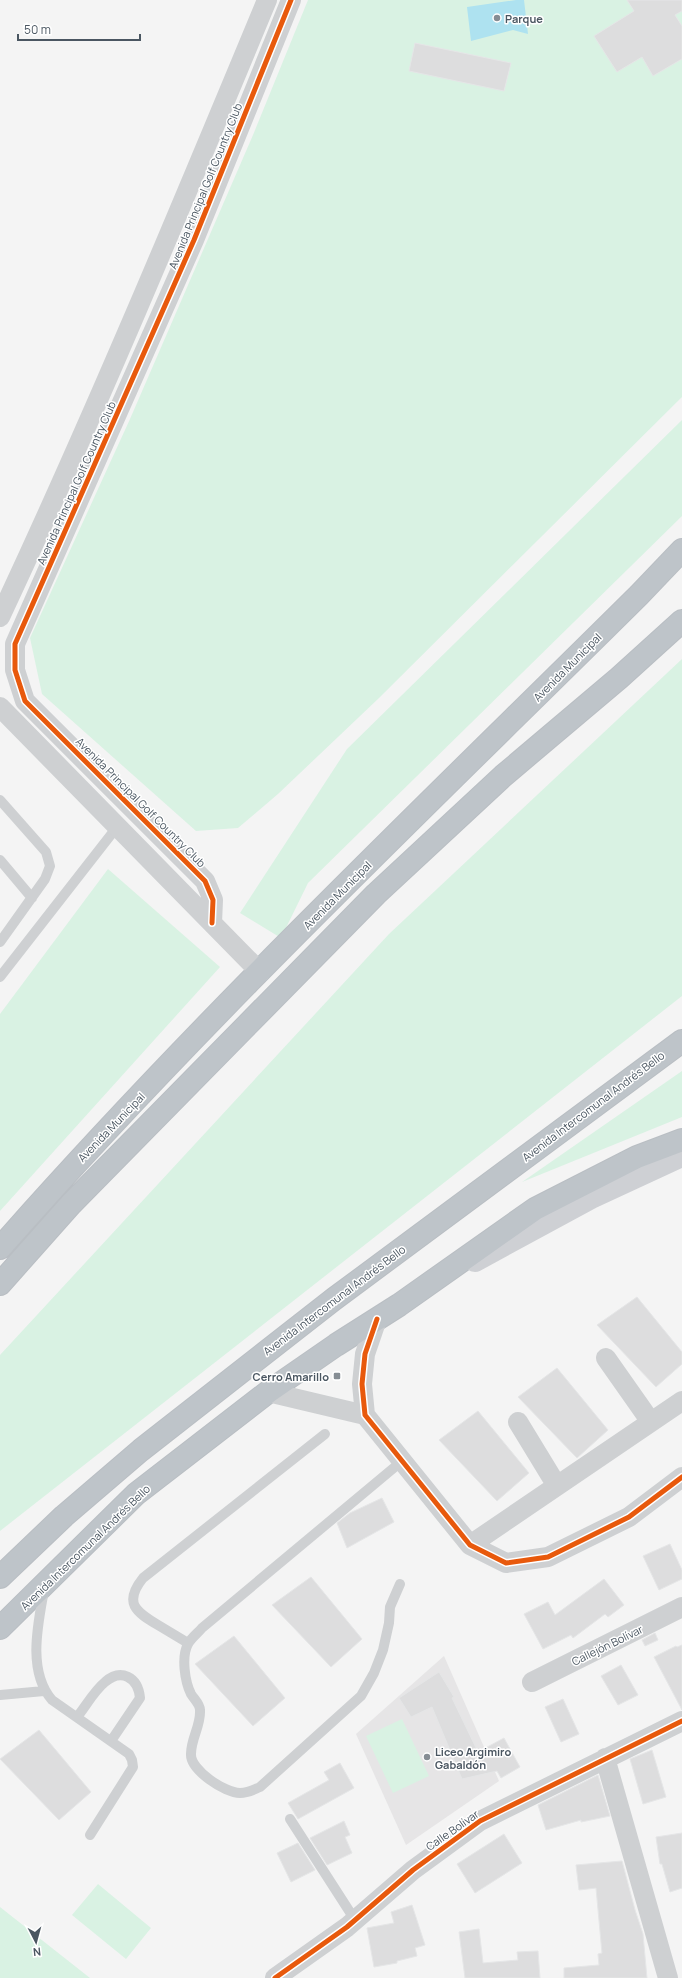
<svg xmlns="http://www.w3.org/2000/svg" width="682" height="1978" font-family="Manrope,sans-serif">
	<style>
		.education { fill: #e6e5e6 }
		.green { fill: #d9f2e3 }
		.water { fill: #aee2f0 }
		.building { fill: #ddddde; stroke: #e5e6e7 }
		.lines { fill: none; stroke-linecap: round; stroke-linejoin: round }
		.highway-casing { stroke: #b9bec3; stroke-width: 24 }
		.lane { stroke: #ced0d2; stroke-width: 10 }
		.street { stroke: #ced0d2; stroke-width: 20 }
		.secondary { stroke: #ced0d4; stroke-width: 22 }
		.highway { stroke: #bec4c9; stroke-width: 22 }
		.cycleway-casing { stroke: #fff; stroke-width: 8 }
		.cycleway { stroke: #e8590c; stroke-width: 5 }
		.poi-dot { fill: #868d94; stroke: #fff; stroke-width: 1.5 }
		.labels { text-anchor: middle; dominant-baseline: central; stroke-width: 3; stroke-linejoin: round; paint-order: stroke }
		.poi-label { font-size: 11px; font-weight: bold; fill: #4a5661; stroke: #fff; text-anchor: start }
		.street-label { font-size: 11px; fill: #4a5661; stroke: #fff }
	</style>
	<rect width="100%" height="100%" fill="#f4f4f4"/>
	<path class="education" d="M444,1656L499,1781L406,1845L356,1734Z"/>
	<path class="green" d="M308,0H682V397L379,698L278,794L238,828L196,831L42,694L30,638L130,419L253,135Z
		M682,420V516L308,883L281,938L240,913L347,749Z
		M682,659V996L0,1531V1355L389,934Z
		M108,869L220,967L0,1211V1014Z
		M682,1071V1117L522,1182Z
		M402,1719L429,1776L393,1793L366,1736Z
		M98,1884L151,1928L126,1959L72,1915Z
		M0,1907L90,1978H0Z"/>
	<path class="water" d="M516,0H524L528,34L513,30L471,41L467,7Z"/>
	<path class="building" d="M627,0H682V11L675,15L682,26V59L653,76L642,57L617,72L594,36L634,11Z
		M415,43L511,63L504,91L409,71Z
		M637,1297L682,1352V1364L656,1387L597,1325Z
		M557,1368L608,1430L577,1458L518,1397Z
		M478,1411L529,1473L497,1501L439,1440Z
		M382,1498L394,1522L347,1548L337,1523L350,1513Z
		M670,1544L682,1570V1579L659,1590L643,1556Z
		M311,1577L362,1639L331,1667L272,1605Z
		M604,1579L624,1605L608,1617L605,1614L573,1638L571,1635L543,1649L524,1614L548,1602L555,1615Z
		M655,1633L658,1640L645,1646L642,1640Z
		M234,1636L285,1698L253,1726L195,1664Z
		M682,1645V1710L654,1657L676,1646L677,1647Z
		M621,1665L638,1695L618,1705L601,1676Z
		M439,1672L454,1697L452,1698L478,1752L504,1738L520,1767L501,1778L497,1771L462,1779L432,1707L411,1717L399,1698Z
		M563,1699L579,1734L561,1742L545,1707Z
		M39,1730L91,1792L59,1820L0,1759Z
		M652,1750L666,1797L643,1804L630,1759Z
		M340,1763L354,1788L298,1819L288,1803L329,1780L324,1772Z
		M598,1775L610,1816L581,1822V1820L546,1830L538,1805Z
		M344,1821L350,1835L345,1837L352,1853L327,1865L310,1838Z
		M682,1833V1888L670,1892L662,1864H660L656,1837Z
		M504,1834L522,1863L475,1893L457,1864Z
		M298,1843L315,1870L291,1882L277,1853Z
		M622,1861L635,1910L643,1934L647,1978H564V1968L599,1965L598,1954L602,1953L596,1888L579,1890L576,1865Z
		M412,1905L425,1945L415,1948L417,1956L397,1961V1963L374,1967L367,1928L394,1923L391,1912Z
		M479,1929L483,1963L518,1960L517,1952L538,1951L540,1978H465L459,1932Z"/>
	<g class="lines">
		<defs>
			<path id="highway" d="M0,1248C201,1020 423,809 639,595L682,550
				M0,1284L71,1204L376,894L503,776L619,678L682,621
				M0,1577L64,1516L141,1450L334,1299L682,1041
				M0,1628L136,1494L268,1392L336,1345L399,1305L535,1209L637,1157L682,1140"/>
		</defs>
		<use href="#highway" class="highway-casing"/>
		<path class="lane" d="M0,800L46,852L50,866L45,879L0,942
			M0,860L32,898
			M0,977L117,827
			M400,1584L390,1607L389,1623L383,1650L374,1673L361,1696L260,1787C253,1790 248,1793 240,1793C225,1793 190,1770 191,1754C191,1738 201,1726 200,1710C200,1704 194,1699 191,1694C185,1682 181,1657 188,1644C191,1638 198,1633 202,1628L402,1461
			M44,1590C38,1624 27,1671 52,1700L129,1754L132,1760L133,1767L90,1835
			M188,1643C178,1637 168,1631 158,1625C136,1612 123,1603 143,1578L325,1434
			M0,1695L44,1691
			M77,1717C86,1706 94,1691 105,1682C121,1668 138,1677 140,1698L111,1741
			M290,1819L355,1920"/>
		<path class="street" d="M0,617C95,414 181,207 267,0
			M0,707L260,972
			M212,923L213,900L205,881L25,701L15,670V644L194,240L291,0
			M377,1319L365,1354L362,1384L365,1415L470,1545L506,1563L548,1557L629,1517L682,1477
			M606,1358L651,1422
			M268,1392L365,1415
			M518,1422L557,1486
			M470,1545L682,1401
			M532,1682L682,1607
			M605,1758L668,1978
			M275,1978L347,1927L413,1870L480,1821L682,1721"/>
		<path class="secondary" d="M475,1261L591,1198L682,1156"/>
		<use href="#highway" class="highway"/>
		<defs>
			<path id="cycleway" d="M212,923L213,900L205,881L25,701L15,670V644L194,240L291,0
				M377,1319L365,1354L362,1384L365,1415L470,1545L506,1563L548,1557L629,1517L682,1477
				M275,1978L347,1927L413,1870L480,1821L682,1721"/>
		</defs>
		<use href="#cycleway" class="cycleway-casing"/>
		<use href="#cycleway" class="cycleway"/>
	</g>
	<g class="poi-dot">
		<circle cx="497" cy="18" r="4"/>
		<rect x="333" y="1372" width="8" height="8" rx="2"/>
		<circle cx="427" cy="1757" r="4"/>
	</g>
	<g class="labels">
		<g class="poi-label">
			<text x="505" y="18">Parque</text>
			<text x="329" y="1376" text-anchor="end">Cerro Amarillo</text>
			<text x="435" y="1751">Liceo Argimiro<tspan x="435" dy="13">Gabaldón</tspan></text>
		</g>
		<g class="street-label">
			<text transform="translate(205 186) rotate(-68)">Avenida Principal Golf Country Club</text>
			<text transform="translate(76 483) rotate(-66)">Avenida Principal Golf Country Club</text>
			<text transform="translate(567 667) rotate(-45)">Avenida Municipal</text>
			<text transform="translate(141 802) rotate(45)">Avenida Principal Golf Country Club</text>
			<text transform="translate(337 895) rotate(-45)">Avenida Municipal</text>
			<text transform="translate(593 1106) rotate(-37)">Avenida Intercomunal Andrés Bello</text>
			<text transform="translate(111 1127) rotate(-46)">Avenida Municipal</text>
			<text transform="translate(334 1300) rotate(-37)">Avenida Intercomunal Andrés Bello</text>
			<text transform="translate(85 1547) rotate(-44)">Avenida Intercomunal Andrés Bello</text>
			<text transform="translate(607 1645) rotate(-26)">Callejón Bolívar</text>
			<text transform="translate(452 1830) rotate(-35)">Calle Bolívar</text>
		</g>
	</g>
	<g transform="translate(36 1942) rotate(174)" stroke="#ffffff" stroke-width="3" paint-order="stroke">
	<path d="M0-3L7 15L0 10L-7 15Z" fill="#4a5661"/>
	<text y="-6" font-size="11" font-weight="bold" text-anchor="middle" fill="#4a5661">N</text>
	</g>
	<path d="M18 34v6h122v-6" fill="none" stroke="#4a5661" stroke-width="2"/>
	<text x="24" y="34" font-size="12" fill="#4a5661" stroke="#ffffff" stroke-width="3" paint-order="stroke">50 m</text>
</svg>
